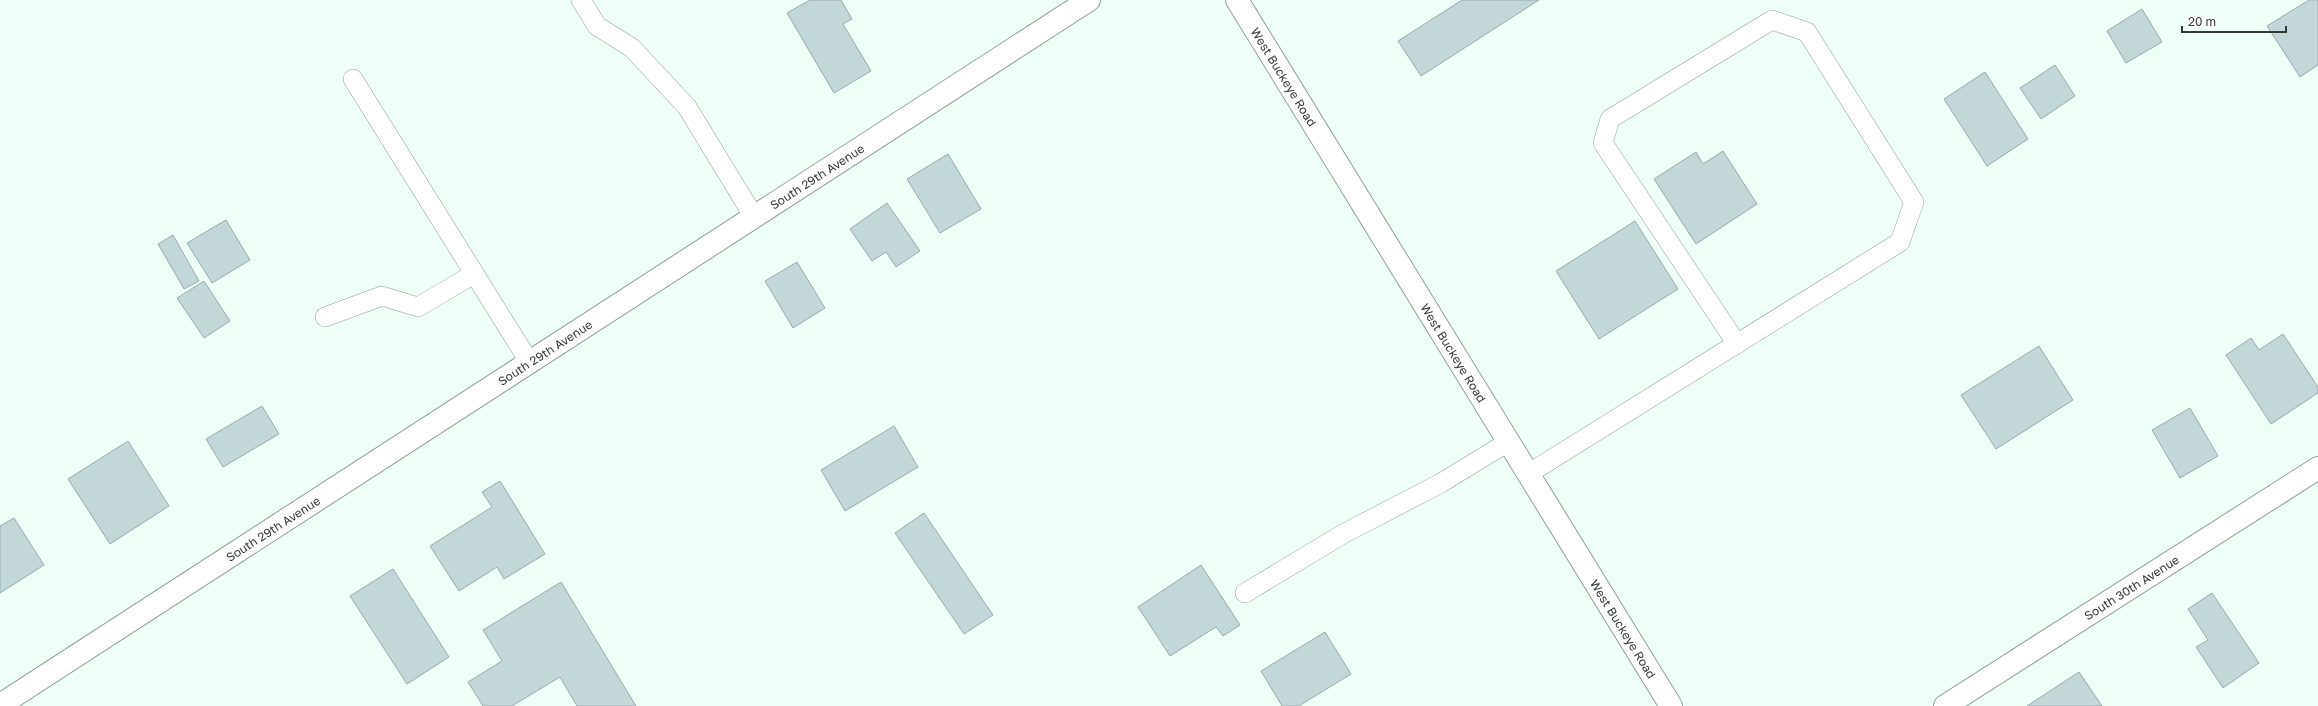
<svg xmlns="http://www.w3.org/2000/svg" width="2318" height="706" font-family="'Golos Text',sans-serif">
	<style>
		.building { fill: #c3d6d8; stroke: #99abad }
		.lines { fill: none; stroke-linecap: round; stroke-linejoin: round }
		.lane-casing { stroke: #8f9f99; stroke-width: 20 }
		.street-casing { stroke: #8f9f99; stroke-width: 24 }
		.secondary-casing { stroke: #8f9f99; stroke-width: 24 }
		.lane { stroke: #fff; stroke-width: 19 }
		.street { stroke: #fff; stroke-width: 22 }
		.secondary { stroke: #fff; stroke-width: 22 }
		.labels { text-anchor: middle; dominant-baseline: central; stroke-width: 3; stroke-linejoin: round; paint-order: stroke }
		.street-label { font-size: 12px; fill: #323936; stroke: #fff }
	</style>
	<rect width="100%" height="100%" fill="#f0fef8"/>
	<path class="building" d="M810,0H841L852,19L843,24L871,71L834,93L787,13Z
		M1462,0H1539L1421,76L1398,41Z
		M2309,0H2318V65L2300,77L2267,26Z
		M2142,9L2162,42L2126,63L2107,31Z
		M2055,65L2075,96L2041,119L2020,88Z
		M1985,72L2028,139L1987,166L1944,99Z
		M1723,151L1757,204L1696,244L1654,179L1696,152L1703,164Z
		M948,154L981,209L940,233L907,179Z
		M887,203L920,251L896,267L886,252L872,261L850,229Z
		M226,220L250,260L212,283L187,243Z
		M1635,221L1678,289L1599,339L1556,271Z
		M173,235L199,281L184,289L158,244Z
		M797,262L825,308L793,328L765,281Z
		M204,281L230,321L204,338L177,298Z
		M2283,334L2318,387V393L2271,424L2226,355L2251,338L2259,350Z
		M2039,346L2073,400L1996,449L1961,395Z
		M262,406L279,434L223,467L206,439Z
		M2190,408L2218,456L2180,478L2152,430Z
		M894,426L918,467L845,511L821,470Z
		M128,441L169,506L110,544L68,479Z
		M500,481L545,554L504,579L497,567L459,591L430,546L492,507L482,492Z
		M924,513L993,615L964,634L895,533Z
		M14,518L44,565L0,593V526Z
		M1201,565L1240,625L1223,636L1216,627L1170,656L1138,607Z
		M393,569L449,657L407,684L350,596Z
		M561,582L636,706H577L560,677L512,706H483L468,682L502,661L483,630Z
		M2212,593L2259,663L2223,688L2196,647L2208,640L2188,609Z
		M1325,632L1351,674L1299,706H1282L1261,671Z
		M2079,672L2102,706H2027Z"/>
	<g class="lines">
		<defs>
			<path id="lane" d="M581,0L597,26L632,48L687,107L754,217
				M353,79L530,363
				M325,317L382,296L418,307L474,274
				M1528,474L1900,242L1914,202L1807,32L1772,20L1610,119L1603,143L1737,344
				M1245,593L1343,534L1441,483L1508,442"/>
			<g id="street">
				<path id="s1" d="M0,705L1089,0"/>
				<path id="s2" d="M1945,706L2318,468"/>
			</g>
			<g id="secondary">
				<path id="s3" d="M1237,0L1671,706"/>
			</g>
		</defs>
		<use href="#lane" class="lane-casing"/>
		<use href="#street" class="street-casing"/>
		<use href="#secondary" class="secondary-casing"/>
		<use href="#lane" class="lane"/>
		<use href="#street" class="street"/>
		<use href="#secondary" class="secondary"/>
	</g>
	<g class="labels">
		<g class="street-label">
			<text stroke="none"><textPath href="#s3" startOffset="90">West Buckeye Road</textPath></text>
			<text stroke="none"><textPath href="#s1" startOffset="973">South 29th Avenue</textPath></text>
			<text stroke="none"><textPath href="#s1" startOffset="649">South 29th Avenue</textPath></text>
			<text stroke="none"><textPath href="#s3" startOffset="414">West Buckeye Road</textPath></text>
			<text stroke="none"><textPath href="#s1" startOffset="325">South 29th Avenue</textPath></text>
			<text stroke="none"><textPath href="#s2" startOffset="221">South 30th Avenue</textPath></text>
			<text stroke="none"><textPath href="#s3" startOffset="738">West Buckeye Road</textPath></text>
		</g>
	</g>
	<path d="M2182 26v6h104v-6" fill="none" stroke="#323936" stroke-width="2"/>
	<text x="2188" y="26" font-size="12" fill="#323936" stroke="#ffffff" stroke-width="3" paint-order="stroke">20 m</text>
</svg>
